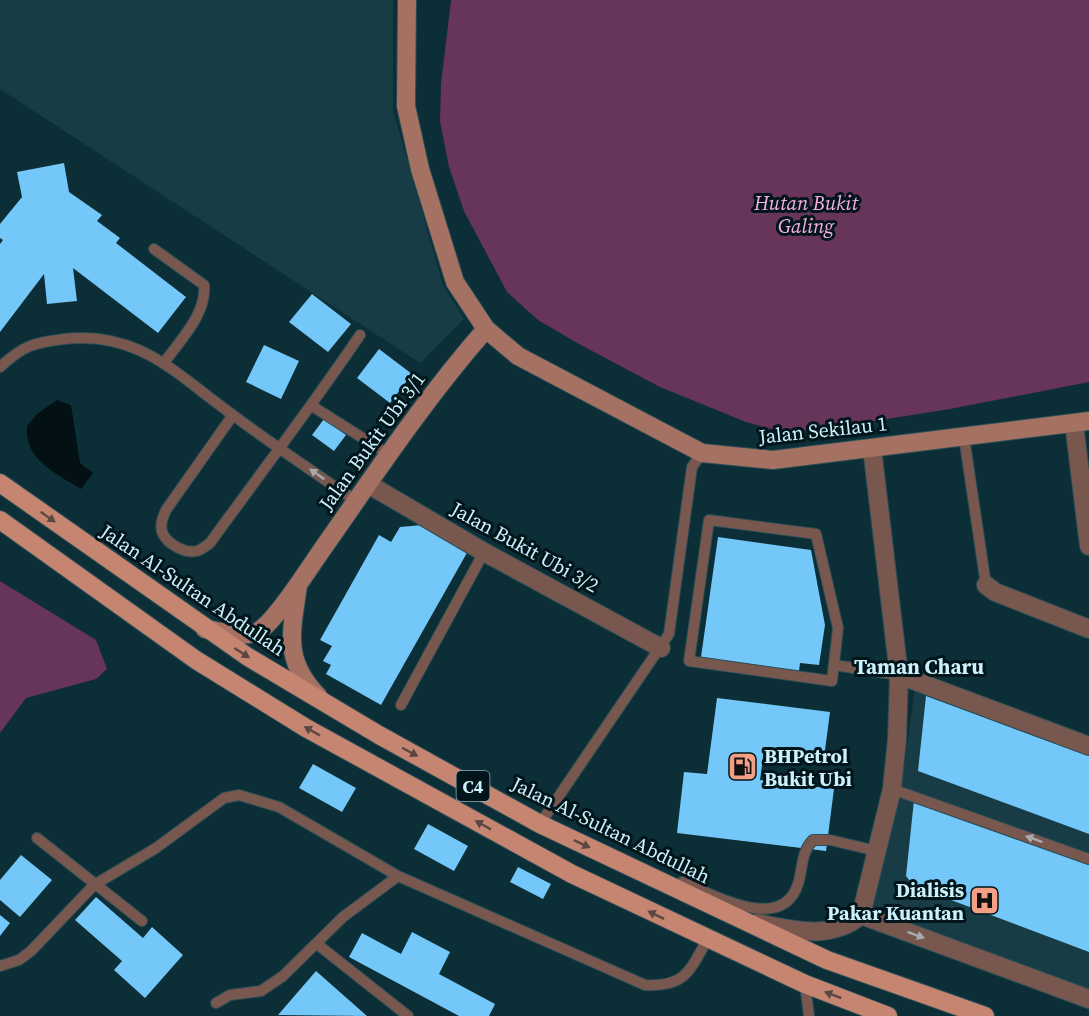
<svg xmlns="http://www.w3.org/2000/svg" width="1089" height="1016" font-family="'Source Serif 4',serif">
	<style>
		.built { fill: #173c45 }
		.green { fill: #67345a }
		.water { fill: #031014 }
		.building { fill: #74c7f9 }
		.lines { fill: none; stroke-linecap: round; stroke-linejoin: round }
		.lane-casing { stroke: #2b4d56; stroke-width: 12 }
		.street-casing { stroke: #2b4d56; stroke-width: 20 }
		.secondary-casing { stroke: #2b4d56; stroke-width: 20 }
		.primary-casing { stroke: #2b4d56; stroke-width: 20 }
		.lane { stroke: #78584e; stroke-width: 10 }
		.street { stroke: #78584e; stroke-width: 18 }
		.secondary { stroke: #a47162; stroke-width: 18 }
		.primary { stroke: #c68571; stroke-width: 18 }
		.oneway { fill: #a6acad }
		.oneway2 { fill: #5a4741 }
		.labels { text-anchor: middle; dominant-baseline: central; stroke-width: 6; stroke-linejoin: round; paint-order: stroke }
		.shield { fill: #01151a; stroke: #8fafb8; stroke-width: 1.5 }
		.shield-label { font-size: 18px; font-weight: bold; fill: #ccf1fb }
		.park-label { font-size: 20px; font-style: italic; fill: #f9aee4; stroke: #01151a }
		.street-label { font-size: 20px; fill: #ccf1fb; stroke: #01151a }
		.poi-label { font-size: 20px; font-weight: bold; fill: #ccf1fb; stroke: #01151a; text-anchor: start }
		.neighbourhood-label { font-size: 21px; font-weight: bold; fill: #ccf1fb; stroke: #01151a }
	</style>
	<rect width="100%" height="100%" fill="#0c2e36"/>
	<path class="built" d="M0,0H393V110L443,285L464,319L420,363L0,89Z
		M915,688L1089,749V1010L866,927L900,798Z"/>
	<path class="green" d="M451,0H1089V382L950,409L817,430H775L746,422L660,387L579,344L538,320L507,292L464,211L449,167L440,121L441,84Z
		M0,581L96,640L107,669L96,679L26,698L0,733Z"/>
	<path class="water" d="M57,400L71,405L80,463L93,473L81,489C56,473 24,460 27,426L37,414Z"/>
	<path class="building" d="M64,163L69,192L102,215L97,221L120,238L116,243L186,297L158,333L73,268L77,301L47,304L44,274L0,332V244L3,240L0,238V224L22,197L17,172Z
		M312,294L351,324L328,352L289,322Z
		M264,345L299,361L281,399L246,382Z
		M379,349L412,374L390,403L357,378Z
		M324,419L346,435L334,451L312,435Z
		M422,525L468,551L381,705L326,674L331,665L323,661L332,646L320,640L379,535L391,542L400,527Z
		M718,537L811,550L825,625L819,665L800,663L799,671L701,657Z
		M926,696L1089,756V834L918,771Z
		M717,698L830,712L824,758L764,750L760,780L834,789L826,851L677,833L684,772L707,774Z
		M313,764L356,788L342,812L299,788Z
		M914,800L1089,865V952L914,886L906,876Z
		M428,824L468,846L454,871L414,849Z
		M21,855L52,880L20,917L0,900V880Z
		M518,867L551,884L543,899L510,882Z
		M96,897L143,938L152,927L183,955L145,998L114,970L122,961L75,920Z
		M0,915L10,923L0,936Z
		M412,932L450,952L439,974L495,1004L489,1016H459L349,957L362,933L401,954Z
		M316,971L367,1016L278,1015Z"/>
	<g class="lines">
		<defs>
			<path id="lane" d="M154,249L204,285C207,314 180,340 164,363
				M0,367C24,345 33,343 64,339C139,330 177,375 233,415C273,445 315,473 356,501
				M312,406L388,454
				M233,415L166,510C163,517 159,526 163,534C168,544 185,554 197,551C201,550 206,546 210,543C260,474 312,406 360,335
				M964,437L986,585
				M709,520L816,534L838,628L832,681L689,661Z
				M834,665L899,675
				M401,705L484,552
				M892,789L1089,859
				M540,824L669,634L692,467L702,453
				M37,838L142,921
				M682,882C714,895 782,934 798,884C803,868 801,852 813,840H830L877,851
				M317,944L408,1016
				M0,966L19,960L31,951L94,885L156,848L224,798L239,795L279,807L398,876
				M805,984L809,1016
				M216,1003L230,995L261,991L283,976L343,917L398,876L645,985C685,987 689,972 707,940"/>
			<path id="street" d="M1074,423L1089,546
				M368,484L484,552L661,648
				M986,585L995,592L1089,629
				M899,675L1089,746
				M861,915L892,789L897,739L899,675L872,448
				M861,915L1089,999
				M757,923C792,930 831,941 861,915"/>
			<path id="secondary" d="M407,0L406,106L420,169L455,282L486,329L518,356L702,453L773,460L1089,421
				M298,585C292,631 282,659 318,696
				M205,629C220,631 245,639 259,631C278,618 311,565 326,544C377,471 427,396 486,329"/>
			<path id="primary" d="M0,483L248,657L379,735L540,824L827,960L985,1016
				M0,520L196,660L306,728L572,874L805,984L888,1016"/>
		</defs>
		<use href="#lane" class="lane-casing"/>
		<use href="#street" class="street-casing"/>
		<use href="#secondary" class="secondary-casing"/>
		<use href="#primary" class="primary-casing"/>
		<use href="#lane" class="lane"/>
		<use href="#street" class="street"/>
		<use href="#secondary" class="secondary"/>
		<use href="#primary" class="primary"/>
	</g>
	<defs><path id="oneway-solid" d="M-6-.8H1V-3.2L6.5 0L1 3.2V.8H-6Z" transform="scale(1.5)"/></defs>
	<g class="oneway">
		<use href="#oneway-solid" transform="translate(317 474) rotate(-145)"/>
		<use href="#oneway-solid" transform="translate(1034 839) rotate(-160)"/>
		<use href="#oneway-solid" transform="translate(916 935) rotate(20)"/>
	</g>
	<g class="oneway2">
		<use href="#oneway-solid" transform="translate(48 517) rotate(35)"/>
		<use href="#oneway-solid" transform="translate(242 653) rotate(33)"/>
		<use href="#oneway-solid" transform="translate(312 731) rotate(-151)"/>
		<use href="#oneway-solid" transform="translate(410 752) rotate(28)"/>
		<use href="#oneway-solid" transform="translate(483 825) rotate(-151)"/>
		<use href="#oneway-solid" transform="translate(582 844) rotate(25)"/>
		<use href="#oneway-solid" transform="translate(656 915) rotate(-154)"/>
		<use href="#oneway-solid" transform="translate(833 995) rotate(-159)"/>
	</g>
	<defs>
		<symbol id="fuel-square" viewBox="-11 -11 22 22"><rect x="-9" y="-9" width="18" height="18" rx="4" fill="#f39f85" stroke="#01151a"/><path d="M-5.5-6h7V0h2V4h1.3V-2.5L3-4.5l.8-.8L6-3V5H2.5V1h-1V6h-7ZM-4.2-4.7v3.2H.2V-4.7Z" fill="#111"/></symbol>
		<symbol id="hospital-square" viewBox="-11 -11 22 22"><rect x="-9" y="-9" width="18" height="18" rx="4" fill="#f39f85" stroke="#01151a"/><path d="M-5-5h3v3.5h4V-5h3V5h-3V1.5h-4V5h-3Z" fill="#111"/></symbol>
	</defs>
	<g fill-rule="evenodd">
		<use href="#fuel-square" x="726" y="750" width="33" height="33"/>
		<use href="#hospital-square" x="968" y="884" width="33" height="33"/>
	</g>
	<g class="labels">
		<rect class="shield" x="456.5" y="771" width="33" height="30" rx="4.5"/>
		<g class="shield-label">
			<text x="473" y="786">C4</text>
		</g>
		<g class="park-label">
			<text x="806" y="203">Hutan Bukit<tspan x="806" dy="23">Galing</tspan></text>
		</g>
		<g class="street-label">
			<text transform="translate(823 430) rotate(-6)">Jalan Sekilau 1</text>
			<text transform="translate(372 441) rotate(-54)">Jalan Bukit Ubi 3/1</text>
			<text transform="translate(525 547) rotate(29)">Jalan Bukit Ubi 3/2</text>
			<text transform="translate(193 590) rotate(34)">Jalan Al-Sultan Abdullah</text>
			<text transform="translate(611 830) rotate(26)">Jalan Al-Sultan Abdullah</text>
		</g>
		<g class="poi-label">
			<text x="764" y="756">BHPetrol<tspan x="764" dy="23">Bukit Ubi</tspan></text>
			<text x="964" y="890" text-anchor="end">Dialisis<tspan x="964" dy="23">Pakar Kuantan</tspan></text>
		</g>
		<g class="neighbourhood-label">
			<text x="919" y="666">Taman Charu</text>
		</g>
	</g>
</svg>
